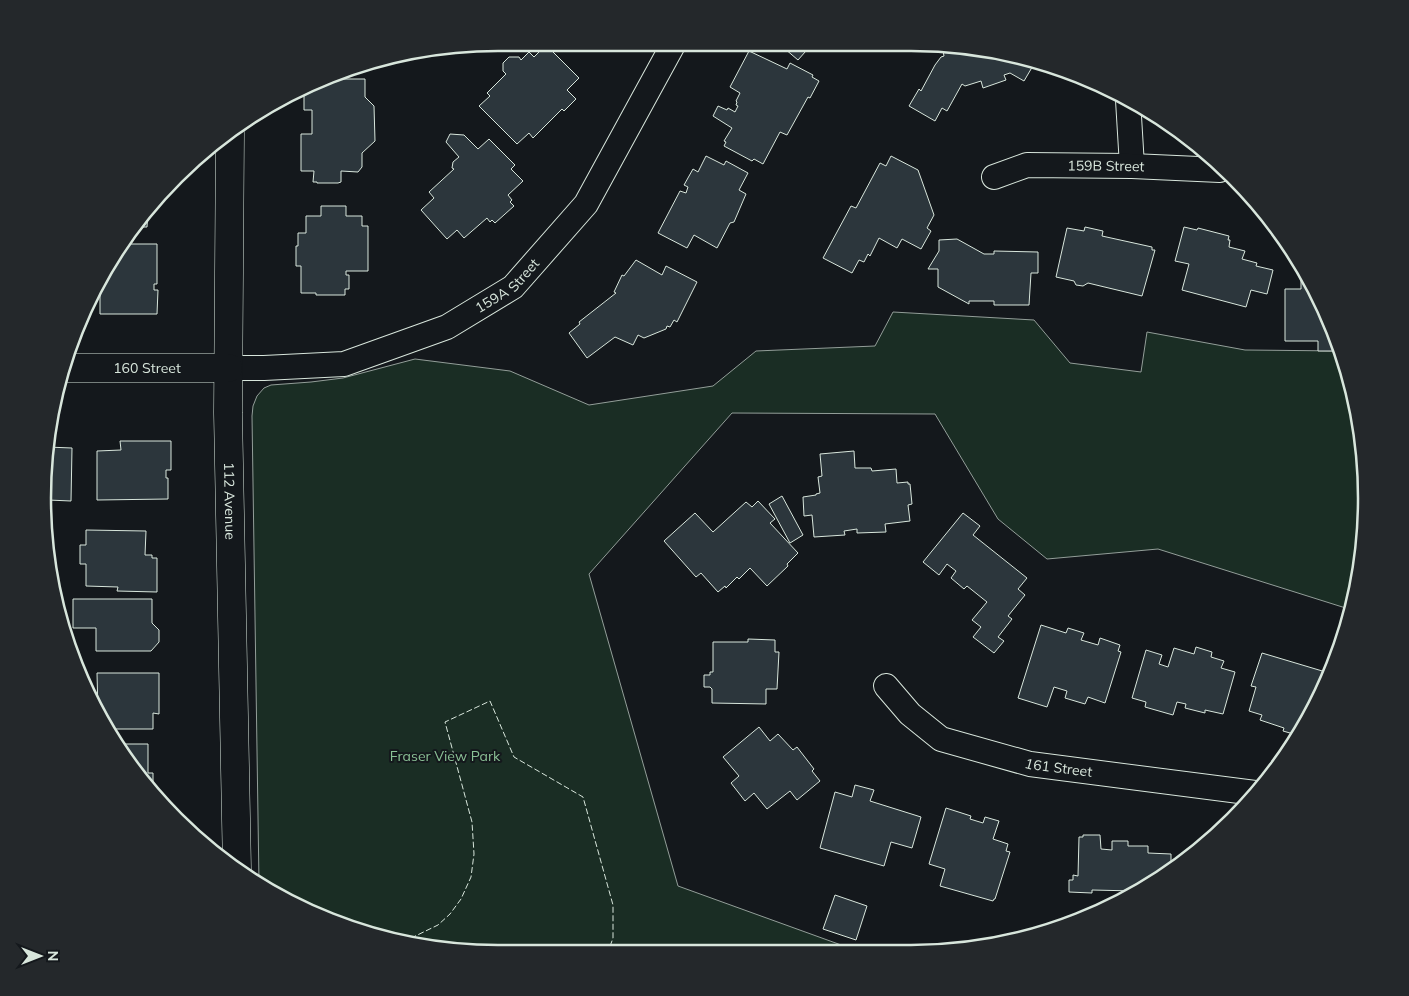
<svg xmlns="http://www.w3.org/2000/svg" width="1409" height="996" font-family="Mulish,sans-serif">
	<style>
		.green { fill: #1a2d24; stroke: #939e99 }
		.building { fill: #2c363c; stroke: #d8e6dc }
		.lines { fill: none; stroke-linecap: round; stroke-linejoin: round }
		.minor-casing { stroke: #d8e6dc; stroke-width: 26 }
		.tertiary-casing { stroke: #d8e6dc; stroke-width: 29 }
		.minor { stroke: #14181c; stroke-width: 24 }
		.tertiary { stroke: #14181c; stroke-width: 28 }
		.fence { stroke: #d8e6dc; stroke-width: 1; stroke-dasharray: 6 2.5; stroke-linecap: butt }
		.labels { text-anchor: middle; dominant-baseline: central; stroke-width: 4; stroke-linejoin: round; paint-order: stroke }
		.street-label { font-size: 14px; fill: #d8e6dc; stroke: #14181c }
		.park-label { font-size: 14px; fill: #8ac095; stroke: #14181c }
		.rim { fill: none; stroke: #d8e6dc; stroke-width: 2.5 }
	</style>
	<rect width="100%" height="100%" fill="#14181c"/>
	<path class="green" d="M893,312L1034,320L1070,363L1141,372L1147,332L1245,350L1342,351L1363,438L1366,528L1352,610L1158,549L1047,559L998,519L935,414L732,413L589,574L678,886L855,950L468,953L380,938L297,907L259,883L252,416L253,406L257,396L264,388L271,385L311,382L343,378L415,359L510,371L589,405L713,386L756,351L875,346Z"/>
	<path class="building" d="M778,43H813L798,60Z
		M546,45L579,78L567,90L576,99L564,111L562,109L533,138L529,133L517,144L479,106L490,96L487,93L506,74L503,71V63L509,57H519L521,60L529,52L534,57Z
		M949,46L1000,51L1034,64L1024,81L1010,73L1004,75L1006,80L983,88L981,81L965,86L962,84L947,111L942,108L935,121L909,106L919,89L921,91L935,65L941,57L944,56L943,51L950,49Z
		M749,51L787,69L790,63L813,75L812,77L819,81L810,98L808,97L787,135L780,132L763,164L754,159L752,161L724,146L726,142L724,141L732,128L713,116L718,106L727,110L728,108L735,112L738,106L736,105L737,102L736,101L740,93L730,87Z
		M334,79H365V97L374,106L375,141L362,153V167L358,172L341,171V182L338,183H317V182H313L314,171H301V134H312V110H304V92Z
		M450,134L464,135L478,149L489,139L515,165L511,169L523,181L508,195L512,200L510,202L514,206L495,223L492,220L490,222L487,218L464,238L457,230L447,239L421,210L434,198L429,192L454,169L452,168L453,162L459,157L446,142Z
		M706,156L724,165L726,161L748,173L739,190L746,194L734,222L730,223L717,248L694,235L687,248L658,233L680,191L686,193L688,187L684,185L693,169L698,172Z
		M891,156L918,170L934,215L927,228L931,231L921,249L902,239L897,248L879,238L870,256L868,254L864,262L859,260L852,273L823,258L851,206L856,208L880,163L886,166Z
		M321,206H346V216H362V226H368V271H346V275H349V289H345V295H316V293H301V266H296V246H298V233H306V216H321Z
		M148,210L147,227H137Z
		M1085,227L1103,231L1102,236L1152,247V250H1155L1142,296L1088,283L1083,286L1076,285L1074,281L1056,277L1067,228L1084,231Z
		M1184,227L1197,230L1198,228L1229,236L1228,240H1230L1229,247L1245,251L1242,259L1257,263L1256,266L1273,270L1267,294L1251,290L1246,307L1182,290L1189,264L1175,261Z
		M957,239L984,254H994V251L1038,252V273H1031L1029,305H994V301H969V304L938,287V269H928L939,251V240Z
		M127,244H157V284H154V290H158L157,314H100V290H98Z
		M636,260L662,275L666,266L697,282L677,322L674,320L670,327L667,326L666,329L644,338L638,335L633,345L615,337L587,358L569,333L580,324L579,322L616,293L614,292L622,275L624,276Z
		M1301,274H1307L1338,342L1337,351H1318V341H1285V289H1301Z
		M120,441H171V470H166V478H168V499L97,500V451L121,450Z
		M47,447L72,448L71,501L48,500Z
		M854,451L855,468H871L872,471L896,469L897,483L908,482V484H910L912,504L908,505L910,521L885,524L886,532L857,533V529L844,531L845,535L814,537L812,515L804,516L803,497L816,495V494L820,493L818,477L822,476L820,454Z
		M782,496L803,535L790,543L769,504Z
		M758,501L775,519L770,523L798,553L787,564L788,566L767,586L750,568L739,579L737,577L726,588L725,586L718,592L701,573L696,577L664,541L695,513L713,532L746,502L752,507Z
		M963,513L980,526L973,535L1027,578L1018,589L1025,595L1008,616L1012,619L998,637L1004,641L994,653L973,637L981,627L972,620L987,602L967,586L964,589L951,578L956,571L947,564L939,575L923,562Z
		M86,530L146,531L145,555H152V558H157V592L117,591L118,587L86,586V564H80V545H86Z
		M73,599H152V623L159,630V642L151,651H96V628H73Z
		M1041,625L1066,633L1068,628L1084,633L1081,640L1098,645L1100,638L1120,645L1118,651L1121,652L1105,703L1088,697L1085,704L1065,698L1067,691L1054,687L1047,707L1018,698Z
		M748,639L775,640V652H779L777,689H766V704L712,703V689L710,687H704V675H710V672H713V642H748Z
		M1196,647L1212,652L1211,657L1224,661L1221,668L1235,672L1223,714L1205,710V713L1185,708L1186,704L1177,702L1173,715L1145,707L1146,702L1132,698L1146,650L1162,655L1159,664L1168,667L1174,648L1194,654Z
		M1262,653L1329,673L1320,699L1297,735L1283,731L1284,728L1260,720L1262,715L1249,711L1256,687L1251,686Z
		M97,673H159V714L153,713V729H109L98,712Z
		M759,727L770,741L778,734L793,750L797,747L814,769L812,771L820,781L797,800L790,791L767,809L754,793L745,801L731,783L739,776L723,757Z
		M119,744H148V773H153V795Z
		M855,785L874,790L870,801L921,817L912,848L891,842L884,866L820,848L835,792L852,797Z
		M946,808L971,816L970,819L983,823L985,817L999,821L993,839L1008,844L1006,851L1010,852L995,899H994L993,901L940,886L945,869L929,864Z
		M1083,835H1100L1101,849L1112,850V841H1128V846H1148V853L1171,854V868L1135,891L1092,890V893L1069,892V880H1073V875L1078,876L1079,837H1083Z
		M835,895L867,906L856,940L823,929Z"/>
	<g class="lines">
		<defs>
			<g id="minor">
				<path d="M1128,100L1132,166"/>
				<path id="s1" d="M994,177L1027,165L1132,166L1220,170"/>
				<path id="s2" d="M228,368H264L344,364L447,327L513,287L586,204L674,43"/>
				<path id="s3" d="M886,686L910,714L941,739L1030,764L1255,793"/>
			</g>
			<g id="tertiary">
				<path id="s4" d="M230,133L228,413L237,869"/>
				<path id="s5" d="M65,368H228"/>
			</g>
		</defs>
		<use href="#minor" class="minor-casing"/>
		<use href="#tertiary" class="tertiary-casing"/>
		<use href="#minor" class="minor"/>
		<use href="#tertiary" class="tertiary"/>
		<path class="fence" d="M403,942L438,925L450,914L461,899L471,877L474,854L472,822L445,722L490,701L514,757L583,797L613,905V938L608,952"/>
	</g>
	<g class="labels">
		<g class="street-label">
			<text stroke="none"><textPath href="#s1" startOffset="114">159B Street</textPath></text>
			<text stroke="none"><textPath href="#s2" startOffset="299">159A Street</textPath></text>
			<text stroke="none"><textPath href="#s5" startOffset="82">160 Street</textPath></text>
			<text stroke="none"><textPath href="#s4" startOffset="368">112 Avenue</textPath></text>
			<text stroke="none"><textPath href="#s3" startOffset="198">161 Street</textPath></text>
		</g>
		<g class="park-label">
			<text x="445" y="756">Fraser View Park</text>
		</g>
	</g>
	<path d="M0 0H1409V996H0ZM498 51H911A447 447 0 0 1 1358 498V498A447 447 0 0 1 911 945H498A447 447 0 0 1 51 498V498A447 447 0 0 1 498 51Z" fill="#24282b" fill-rule="evenodd"/>
	<path class="rim" d="M498 51H911A447 447 0 0 1 1358 498V498A447 447 0 0 1 911 945H498A447 447 0 0 1 51 498V498A447 447 0 0 1 498 51Z"/>
	<g transform="translate(40 956) rotate(90)" stroke="#14181c" stroke-width="4" paint-order="stroke">
	<path d="M0-4L9 19L0 12L-9 19Z" fill="#d8e6dc"/>
	<text y="-8" font-size="14" font-weight="bold" text-anchor="middle" fill="#d8e6dc">N</text>
	</g>
</svg>
